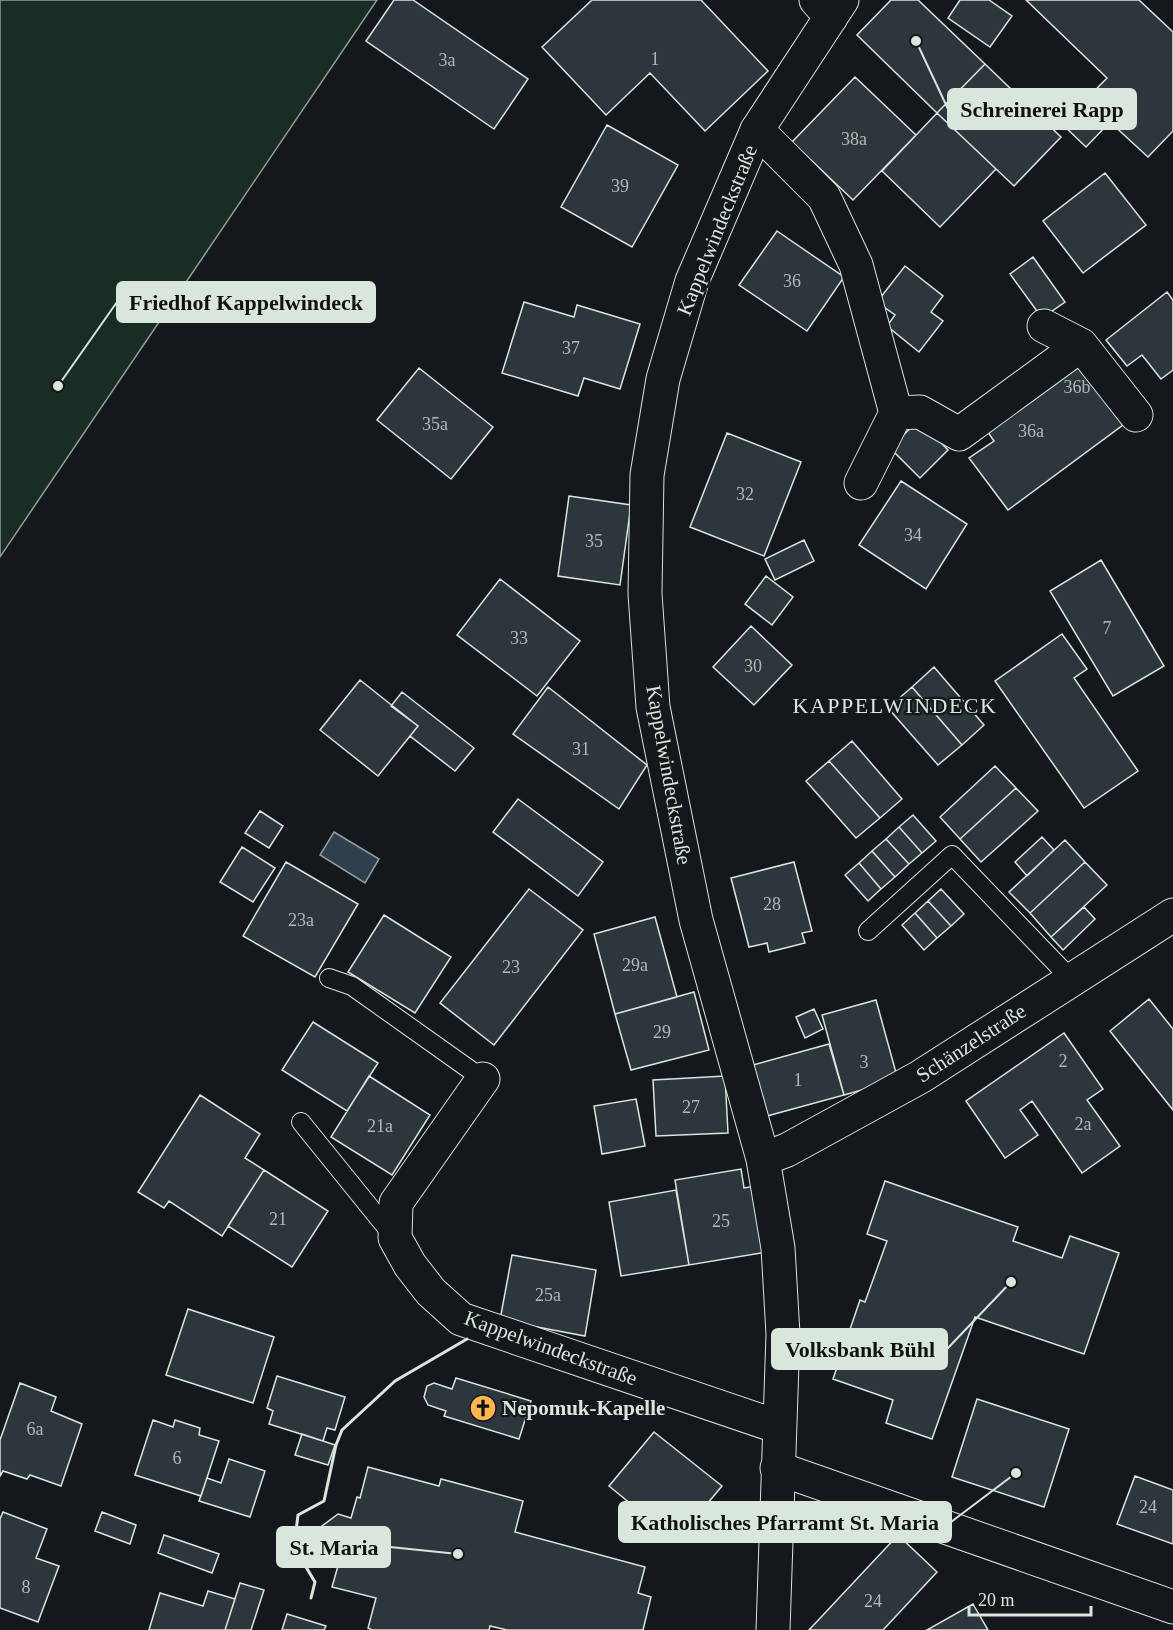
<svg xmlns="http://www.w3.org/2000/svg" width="1173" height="1630" font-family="'Times New Roman',serif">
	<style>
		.green { fill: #1a2d24; stroke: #939e99; stroke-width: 1.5 }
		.water { fill: #2f3f4d; stroke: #939e99; stroke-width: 1.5 }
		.building { fill: #2c363c; stroke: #d8e6dc; stroke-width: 1.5 }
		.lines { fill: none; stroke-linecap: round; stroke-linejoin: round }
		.lane-casing { stroke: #d8e6dc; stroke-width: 20 }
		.street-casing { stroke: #d8e6dc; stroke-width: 35 }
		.secondary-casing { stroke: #d8e6dc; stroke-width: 35 }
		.lane { stroke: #14181c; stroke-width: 18 }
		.street { stroke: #14181c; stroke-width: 33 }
		.secondary { stroke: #14181c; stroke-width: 33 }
		.wall { stroke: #d8e6dc; stroke-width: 3 }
		.labels { text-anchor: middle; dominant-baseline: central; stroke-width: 4.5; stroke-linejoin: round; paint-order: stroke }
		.number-label { font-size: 18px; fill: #adbab4 }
		.street-label { font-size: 21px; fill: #d8e6dc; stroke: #14181c }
		.poi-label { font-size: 21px; font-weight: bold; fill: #d8e6dc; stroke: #14181c; text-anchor: start }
		.neighbourhood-label { font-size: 22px; letter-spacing: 1.5px; fill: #d8e6dc; stroke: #14181c }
		.leader { fill: none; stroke: #d8e6dc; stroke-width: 2 }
		.callout-dot { fill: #d8e6dc; stroke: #14181c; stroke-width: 2 }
		.callout { fill: #d8e6dc; stroke: #d8e6dc; stroke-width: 2 }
		.callout-label { font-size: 22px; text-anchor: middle; font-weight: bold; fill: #111 }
	</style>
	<rect width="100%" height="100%" fill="#14181c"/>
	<path class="green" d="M0,0H377L0,557Z"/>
	<path class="water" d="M334,832L379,859L365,883L320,855Z"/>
	<path class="building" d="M394,0H413L528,79L494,129L366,41Z
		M592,0H701L768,71L705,131L650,73L606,115L542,47Z
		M891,0H918L985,64L937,113L857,35Z
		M960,0H989L1012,16L990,47L948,18Z
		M1026,0H1139L1173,32V131L1148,157L1110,122L1086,147L1062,124L1107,78Z
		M985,64L1061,137L1014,186L937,113Z
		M855,77L916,135L853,200L792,142Z
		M937,113L996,169L940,227L882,171Z
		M607,125L678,165L632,247L561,207Z
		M1105,173L1146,225L1083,273L1043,221Z
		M777,231L844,277L807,331L739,285Z
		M1033,257L1065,302L1042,318L1010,274Z
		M905,266L943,296L931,312L943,321L919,352L887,326L895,315L877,302Z
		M1167,292L1173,300V370L1161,379L1142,355L1127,366L1106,340Z
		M524,302L574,317L577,305L640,324L620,389L584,378L578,396L502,373Z
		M1078,355L1127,422L1008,510L969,458L994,441L983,425Z
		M419,368L493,427L451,479L377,420Z
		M919,420L948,450L920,478L890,448Z
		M727,433L801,462L764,556L690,527Z
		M901,481L967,524L926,589L859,545Z
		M569,496L631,505L620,585L558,576Z
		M804,540L814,561L775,580L765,559Z
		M1101,560L1164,666L1113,696L1050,591Z
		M766,576L793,597L772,625L745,604Z
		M500,579L580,641L537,696L457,635Z
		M751,626L792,665L754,705L713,667Z
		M1062,634L1087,669L1074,678L1138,771L1084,808L995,681Z
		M934,667L984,725L962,745L912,687Z
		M360,680L418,726L378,776L320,730Z
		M548,687L647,765L619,809L513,734Z
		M912,687L962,745L938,765L888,708Z
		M402,692L474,748L455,771L410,736L418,726L391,706Z
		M852,741L902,799L880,818L829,761Z
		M829,761L880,818L856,838L806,781Z
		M995,766L1016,788L960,839L940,817Z
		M1016,788L1038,811L981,862L960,839Z
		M518,799L603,862L578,896L493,832Z
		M260,811L283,826L269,848L245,833Z
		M913,815L936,841L922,853L899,827Z
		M899,827L922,853L909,864L886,839Z
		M1042,837L1054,850L1027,876L1015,862Z
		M886,839L909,864L895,877L872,851Z
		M1065,840L1085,862L1030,913L1009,892Z
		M242,847L275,868L253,902L220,882Z
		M872,851L895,877L881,889L859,863Z
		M286,862L358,904L315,977L243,936Z
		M794,862L812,931L802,933L805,943L769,952L767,943L749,947L731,878Z
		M1085,862L1107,885L1051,937L1030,913Z
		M859,863L881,889L868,901L845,875Z
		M529,889L583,930L494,1045L440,1003Z
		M941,889L964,914L951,926L928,901Z
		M928,901L951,926L937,938L915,913Z
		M1084,907L1095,919L1063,950L1051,937Z
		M915,913L937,938L924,950L902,925Z
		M384,915L451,957L415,1013L348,972Z
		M655,917L677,997L615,1014L594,934Z
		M694,992L709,1050L631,1070L615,1014Z
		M1149,999L1173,1029V1110L1110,1031Z
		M876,1000L898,1080L844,1095L822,1015Z
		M814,1009L823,1029L805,1038L796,1017Z
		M313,1022L378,1063L347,1111L282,1070Z
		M1064,1033L1103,1089L1087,1100L1120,1146L1082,1173L1032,1101L1020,1110L1038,1135L1005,1158L966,1101Z
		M829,1044L844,1095L767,1116L753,1065Z
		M369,1076L430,1115L392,1175L331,1137Z
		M725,1076L728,1133L656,1136L653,1080Z
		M200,1095L260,1134L245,1158L264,1170L222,1236L169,1201L164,1208L138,1192Z
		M636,1099L645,1146L602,1154L594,1106Z
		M741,1169L744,1188L756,1186L767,1252L689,1265L675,1180Z
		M264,1170L328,1211L292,1267L228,1226Z
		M885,1181L1018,1227L1013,1241L1062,1258L1070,1236L1119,1253L1084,1354L975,1317L932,1439L886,1423L893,1400L833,1379L860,1300L865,1302L887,1241L867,1234Z
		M676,1190L689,1265L621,1276L609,1202Z
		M512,1255L596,1270L585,1336L500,1320Z
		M188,1309L274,1337L253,1403L166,1375Z
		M277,1376L345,1397L335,1430L327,1428L323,1441L269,1424L273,1411L267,1408Z
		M456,1378L531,1401L519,1439L444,1416L446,1411L428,1405L424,1397L427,1386L434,1383L452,1389Z
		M20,1383L56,1397L51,1411L82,1424L61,1486L30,1475L27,1479L3,1471L0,1476V1440Z
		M977,1399L1069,1429L1044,1507L952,1477Z
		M153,1420L173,1427L175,1420L200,1428L199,1435L219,1441L201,1496L135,1475Z
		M654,1432L722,1486L676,1541L609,1486Z
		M302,1434L335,1445L328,1465L295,1455Z
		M229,1459L265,1471L250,1517L199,1501L207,1478L221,1483Z
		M368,1467L439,1486L441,1479L523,1501L515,1532L645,1567L638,1593L651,1597L643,1630H507L490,1626L489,1630H372L368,1628L376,1598L332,1587L338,1566L325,1563L317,1545L322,1526L338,1514L351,1518L357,1497L360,1498Z
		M1135,1476L1173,1490V1544L1117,1524Z
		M3,1512L47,1529L36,1558L59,1566L38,1622L0,1608V1519Z
		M102,1512L136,1525L130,1544L95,1531Z
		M164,1535L219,1554L212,1573L158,1553Z
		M898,1535L937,1572L883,1630H809Z
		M240,1583L264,1590L251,1630H225Z
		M208,1591L235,1599L225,1630H149L160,1593L203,1606Z
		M973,1604L988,1630H927Z
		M287,1614L326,1626L324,1630H282Z"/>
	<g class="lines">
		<defs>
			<path id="lane" d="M868,931L952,855L1071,979
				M329,978L352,986L483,1079
				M301,1122L394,1237"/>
			<path id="street" d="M816,0L831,17
				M757,130L824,197L856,265L896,413L861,483
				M1081,345L1136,415
				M896,413L920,412L959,434L1081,345L1044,326
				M483,1079L396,1203L395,1238L410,1265L431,1292L461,1319L779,1427
				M763,1159L787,1150L920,1077L1173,915
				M777,1468L1173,1607"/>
			<path id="secondary" d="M773,1630L783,1334L778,1248L763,1159L696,920L653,707L645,594L647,475L663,379L692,281L757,130L842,0"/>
		</defs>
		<use href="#lane" class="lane-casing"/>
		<use href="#street" class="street-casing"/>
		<use href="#secondary" class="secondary-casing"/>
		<use href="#lane" class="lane"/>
		<use href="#street" class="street"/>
		<use href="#secondary" class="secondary"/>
		<path class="wall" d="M311,1598L315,1582L294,1547L298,1515L324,1501L336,1445L342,1430L395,1381L467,1339"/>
	</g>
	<defs>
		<symbol id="church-disc" viewBox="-11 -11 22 22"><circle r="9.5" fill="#ffb74d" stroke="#14181c"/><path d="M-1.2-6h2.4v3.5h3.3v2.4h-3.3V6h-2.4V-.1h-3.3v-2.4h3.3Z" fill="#111"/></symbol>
	</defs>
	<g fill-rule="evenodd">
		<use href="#church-disc" x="468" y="1393" width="30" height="30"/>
	</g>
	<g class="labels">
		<g class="number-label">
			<text x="655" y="59">1</text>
			<text x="447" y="60">3a</text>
			<text x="854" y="139">38a</text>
			<text x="620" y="186">39</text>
			<text x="792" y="281">36</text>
			<text x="571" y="348">37</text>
			<text x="1077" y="387">36b</text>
			<text x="435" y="424">35a</text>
			<text x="1031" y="431">36a</text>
			<text x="745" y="494">32</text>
			<text x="913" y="535">34</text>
			<text x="594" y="541">35</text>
			<text x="1107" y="628">7</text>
			<text x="519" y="638">33</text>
			<text x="753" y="666">30</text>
			<text x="581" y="749">31</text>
			<text x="772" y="904">28</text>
			<text x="301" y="920">23a</text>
			<text x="635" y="965">29a</text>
			<text x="511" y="967">23</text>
			<text x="662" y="1032">29</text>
			<text x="1063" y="1061">2</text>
			<text x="864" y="1062">3</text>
			<text x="798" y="1080">1</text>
			<text x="691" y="1107">27</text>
			<text x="1083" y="1124">2a</text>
			<text x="380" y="1126">21a</text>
			<text x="278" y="1219">21</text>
			<text x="721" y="1221">25</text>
			<text x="548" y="1295">25a</text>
			<text x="35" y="1429">6a</text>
			<text x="177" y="1458">6</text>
			<text x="1148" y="1507">24</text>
			<text x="26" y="1587">8</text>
			<text x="873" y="1601">24</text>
		</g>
		<g class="street-label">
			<text transform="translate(717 230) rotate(-68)">Kappelwindeckstraße</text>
			<text transform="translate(669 775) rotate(80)">Kappelwindeckstraße</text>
			<text transform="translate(971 1043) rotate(-33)">Schänzelstraße</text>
			<text transform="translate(551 1348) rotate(20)">Kappelwindeckstraße</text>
		</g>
		<g class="poi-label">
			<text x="502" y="1408">Nepomuk-Kapelle</text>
		</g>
		<g class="neighbourhood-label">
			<text x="895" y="705">KAPPELWINDECK</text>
		</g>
	</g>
	<path class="leader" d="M916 41L948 109M58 386L117 302M1011 1282L947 1349M1016 1473L951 1522M458 1554L390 1547"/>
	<g class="callout-dot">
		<circle cx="916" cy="41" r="6"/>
		<circle cx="58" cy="386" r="6"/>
		<circle cx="1011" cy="1282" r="6"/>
		<circle cx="1016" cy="1473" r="6"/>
		<circle cx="458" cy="1554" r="6"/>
	</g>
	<g class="callout">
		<rect x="948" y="89" width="188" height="40" rx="6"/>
		<rect x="117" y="282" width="258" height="40" rx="6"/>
		<rect x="772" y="1329" width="175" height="40" rx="6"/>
		<rect x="619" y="1502" width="332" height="40" rx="6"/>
		<rect x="277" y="1527" width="113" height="40" rx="6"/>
	</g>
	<g class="callout-label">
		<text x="1042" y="117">Schreinerei Rapp</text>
		<text x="246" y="310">Friedhof Kappelwindeck</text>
		<text x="860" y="1357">Volksbank Bühl</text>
		<text x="785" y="1530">Katholisches Pfarramt St. Maria</text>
		<text x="334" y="1555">St. Maria</text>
	</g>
	<path d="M969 1606v9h122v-9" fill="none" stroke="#d8e6dc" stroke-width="3"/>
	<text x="978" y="1606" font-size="18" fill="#d8e6dc" stroke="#14181c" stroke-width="4.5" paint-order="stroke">20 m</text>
</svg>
